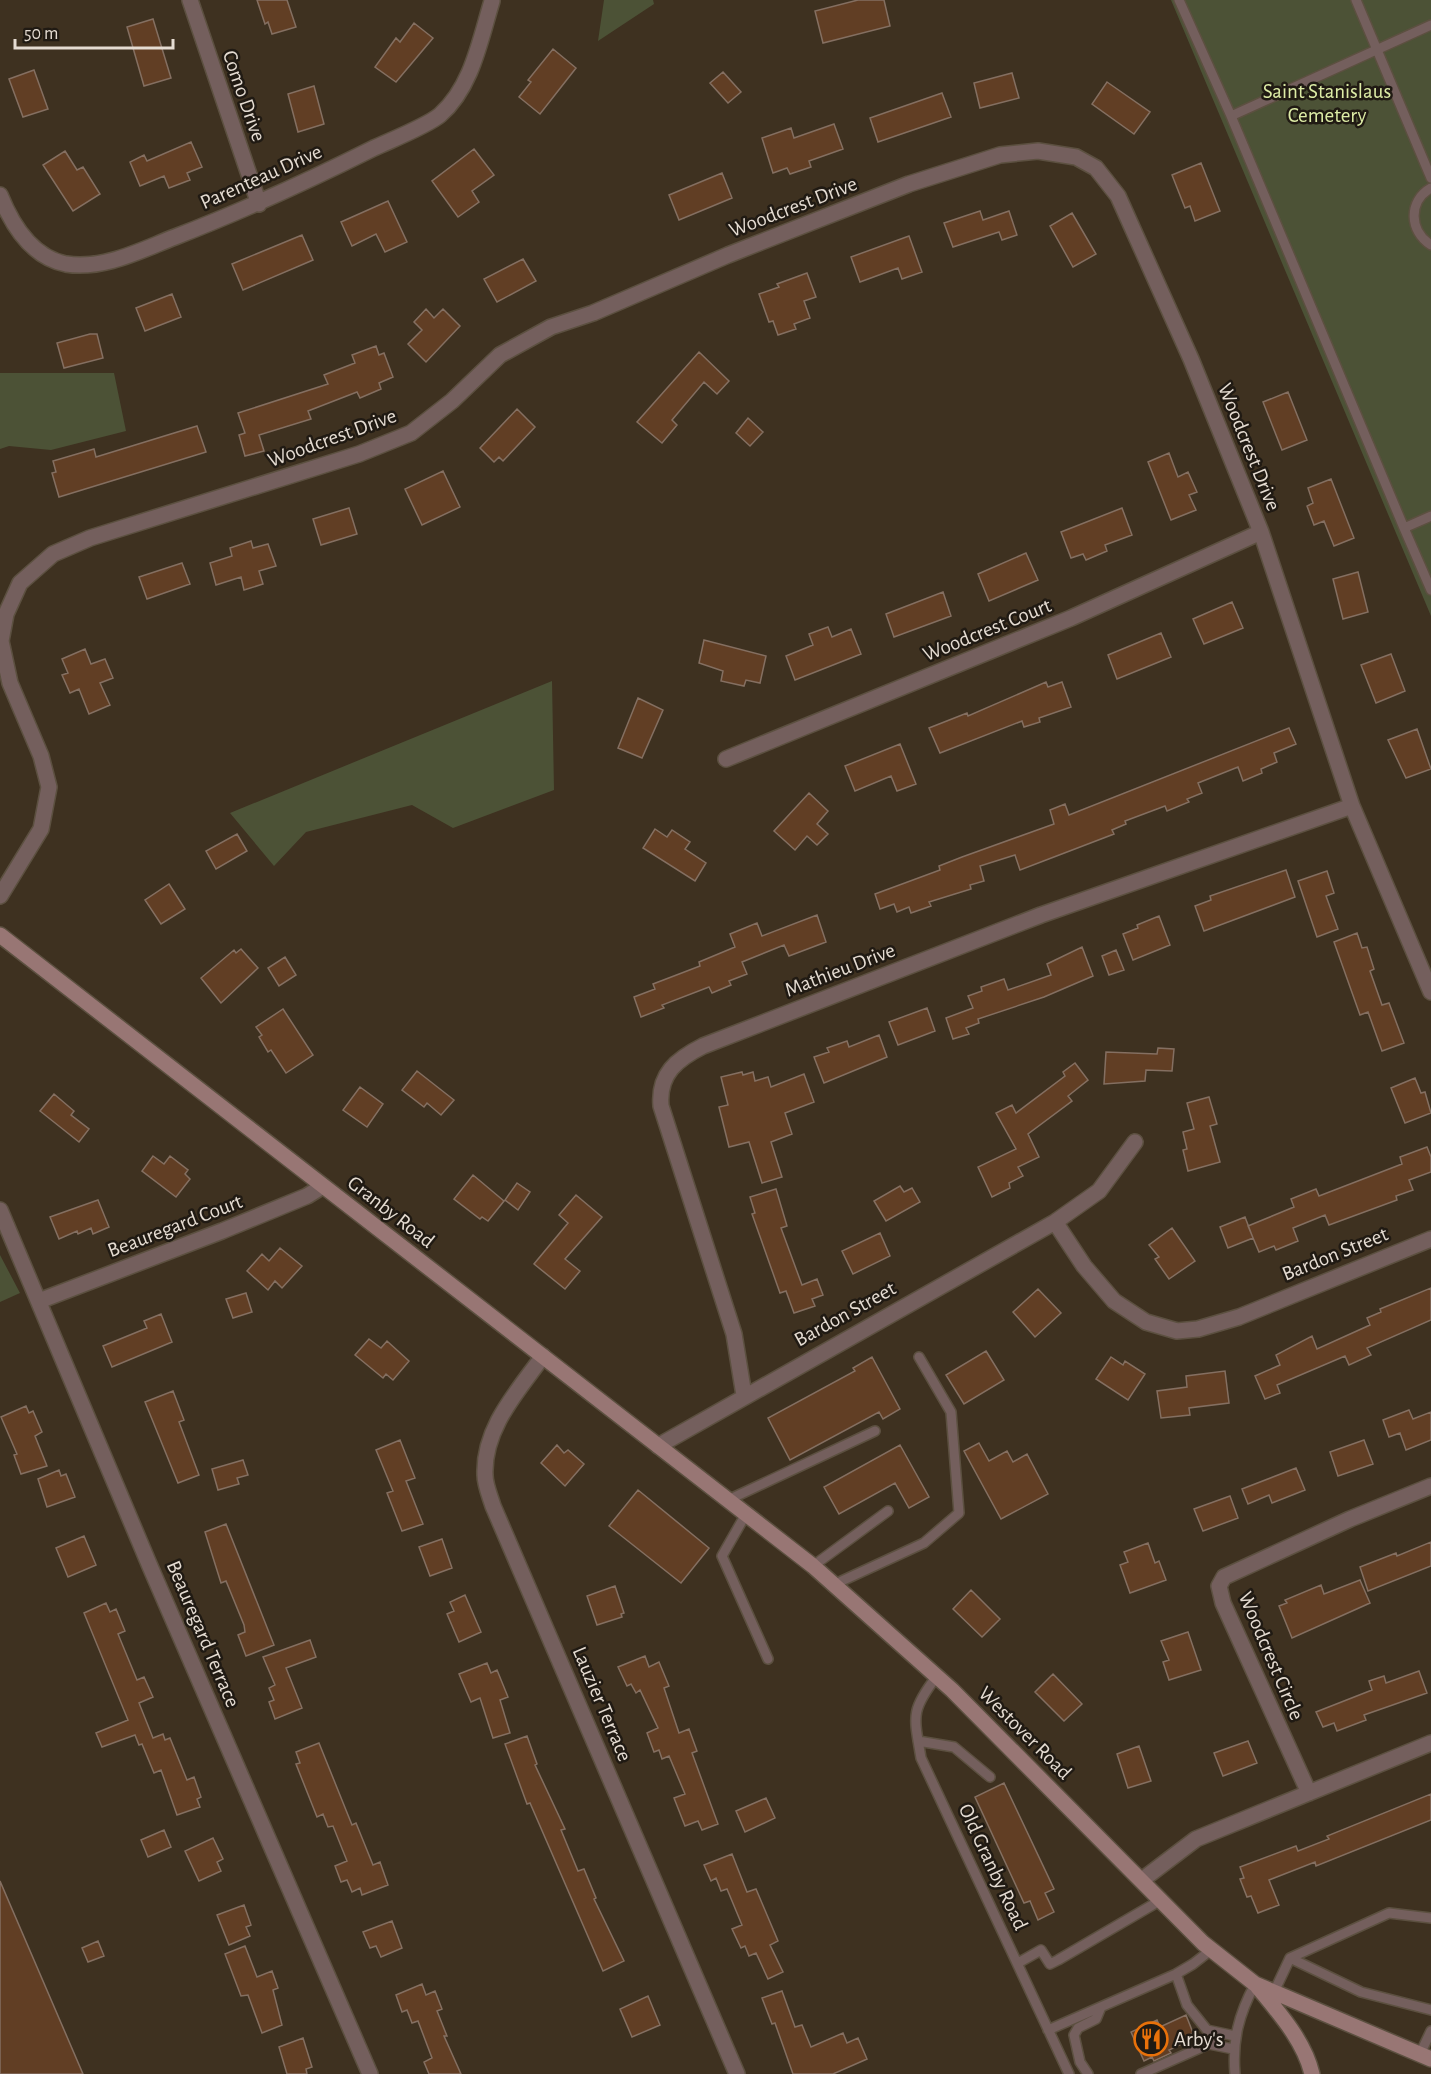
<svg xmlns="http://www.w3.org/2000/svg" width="1431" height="2074" font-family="'Alegreya Sans',sans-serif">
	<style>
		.green { fill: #4c5236 }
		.building { fill: #613e24; stroke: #846f61; stroke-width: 1.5 }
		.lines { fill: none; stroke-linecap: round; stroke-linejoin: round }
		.lane-casing { stroke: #5c5040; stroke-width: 12 }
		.street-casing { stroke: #5c5040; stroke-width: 18 }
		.secondary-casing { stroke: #5c5040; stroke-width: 18 }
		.lane { stroke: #745f5d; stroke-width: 9 }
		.street { stroke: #745f5d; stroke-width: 15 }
		.secondary { stroke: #987674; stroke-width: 15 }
		.labels { text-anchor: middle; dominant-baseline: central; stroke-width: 5; stroke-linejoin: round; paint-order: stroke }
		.park-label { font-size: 21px; fill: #ddeca6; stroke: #201a13 }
		.street-label { font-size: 21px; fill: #e5dcd2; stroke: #201a13 }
		.poi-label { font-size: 21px; fill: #e5dcd2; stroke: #201a13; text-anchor: start }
	</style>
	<rect width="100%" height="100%" fill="#3e3120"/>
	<path class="green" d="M604,0H653L654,4L598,41Z
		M1171,0H1431V616Z
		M0,373H114L126,431L51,450L9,446L0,449Z
		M552,681L554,790L453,828L412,805L306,832L274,866L230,813Z
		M0,1255L20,1293L0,1302Z"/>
	<path class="building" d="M257,0H287L296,27L272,34L268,22L265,24Z
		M858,0H884L890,26L823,43L815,11Z
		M153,19L171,78L144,86L127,27Z
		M414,23L433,38L396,82L375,67L396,38L400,42Z
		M553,49L576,68L540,114L519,97L531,82L528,80Z
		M34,70L48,109L23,117L9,79Z
		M723,72L741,92L728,103L710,83Z
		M1012,73L1019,98L980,108L974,83Z
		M1107,82L1150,112L1134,134L1092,104Z
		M314,86L324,124L298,132L288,94Z
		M942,93L951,117L878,142L870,118Z
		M834,124L843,149L809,161L811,167L790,174L787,168L773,173L762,138L791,128L794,138Z
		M191,142L202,167L187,173L190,180L169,188L164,176L140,186L130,162L144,155L147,161Z
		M474,149L494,175L472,191L479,202L458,217L432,181Z
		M65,151L77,170L83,167L100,194L73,211L43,165Z
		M1201,163L1220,211L1195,221L1190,206L1185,208L1172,175Z
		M722,173L732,198L679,220L669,195Z
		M388,201L407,242L385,252L376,234L352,246L341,222Z
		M980,211L983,220L1009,211L1017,235L1002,240L999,232L953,247L944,223Z
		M1072,213L1096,254L1073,267L1050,226Z
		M302,235L313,260L243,290L232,264Z
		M909,236L922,272L902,279L898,268L860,282L851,257Z
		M523,259L536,281L497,302L484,279Z
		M807,273L816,297L804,301L810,318L794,324L796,329L778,335L773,321L769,322L759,294L779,287L777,284Z
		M172,294L181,317L145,331L136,308Z
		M426,309L434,318L443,309L460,326L426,362L408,344L422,330L414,322Z
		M90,334H97L103,358L64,368L57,343Z
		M376,346L379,355L384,353L393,377L379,383L381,389L360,398L357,392L308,411L311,419L259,435L264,451L245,456L239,435L245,433L238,413L328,384L324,375L355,363L352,355Z
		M699,352L729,381L717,394L704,382L672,420L677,425L662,443L637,422Z
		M1288,392L1307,440L1282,450L1263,402Z
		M517,409L535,427L503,461L499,457L494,462L480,448Z
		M748,418L763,432L750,446L736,433Z
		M197,426L206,452L59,497L52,473L56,472L53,461L94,449L96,457Z
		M1169,453L1178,477L1188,472L1197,492L1189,495L1196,510L1171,520L1148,462Z
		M443,471L460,507L422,525L405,489Z
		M1331,479L1354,538L1334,546L1324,521L1314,525L1307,506L1313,503L1308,488Z
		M349,508L357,534L321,545L313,519Z
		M1122,508L1132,535L1105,545L1107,551L1086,560L1083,554L1071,558L1061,532Z
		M251,541L253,548L268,544L276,566L259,571L263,584L244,590L241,577L216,585L210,563L232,556L230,548Z
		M1026,553L1038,580L989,601L978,574Z
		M182,563L190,584L147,599L139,577Z
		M1358,572L1368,612L1343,619L1333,579Z
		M943,592L951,616L894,637L886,614Z
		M1232,602L1243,628L1204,644L1193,619Z
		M828,627L832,637L851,629L861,654L795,680L786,656L813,645L809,634Z
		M1161,633L1171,657L1117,679L1108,655Z
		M704,640L766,656L760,683L746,680L744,686L721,681L723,671L699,663Z
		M85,649L91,664L105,659L113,678L100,683L110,705L89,714L79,689L70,693L62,675L68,673L62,659Z
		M1391,654L1405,691L1376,703L1361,665Z
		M1046,682L1048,687L1062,682L1071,707L1039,718L1040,722L1024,727L1022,721L940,753L929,728L967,713L968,716Z
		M638,698L663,710L642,758L618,748Z
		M1289,728L1296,744L1274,753L1277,762L1261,769L1262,773L1243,781L1238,767L1198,783L1202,793L1187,799L1189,802L1167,811L1165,806L1125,821L1126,824L1112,830L1114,834L1020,870L1015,855L980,866L984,881L970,885L971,889L929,902L931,906L911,913L909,907L897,912L894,904L880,909L875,894L940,870L939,866L962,857L1054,824L1050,810L1065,804L1069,815Z
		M1417,729L1431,769L1406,778L1388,740Z
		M900,744L916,784L897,791L891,776L855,791L845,766Z
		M809,793L828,811L817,824L828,834L817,845L807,836L795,850L774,831Z
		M655,829L667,837L672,830L690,842L685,849L706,863L695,881L643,848Z
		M237,834L247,851L216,869L206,851Z
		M1286,870L1295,897L1204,931L1195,906L1211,900L1210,896Z
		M1327,871L1334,893L1326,896L1338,929L1317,937L1298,881Z
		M169,884L185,909L161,924L145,900Z
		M817,915L826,942L789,956L784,945L742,962L747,974L729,981L731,985L712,993L709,987L662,1005L664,1008L641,1017L634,997L655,989L653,984L700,966L699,962L735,947L730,934L757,923L762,936Z
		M1159,916L1170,945L1133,960L1123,934L1138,928L1137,925Z
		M1357,933L1362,948L1367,947L1374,969L1370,971L1382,1005L1389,1003L1404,1043L1382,1051L1368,1012L1360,1015L1334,942Z
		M1082,947L1093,976L1044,997L978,1019L979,1023L966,1028L969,1034L953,1039L946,1018L973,1008L968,996L982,991L981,987L1004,979L1008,990L1051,975L1047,964Z
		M241,949L258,968L221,1003L201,978L234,950L236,953Z
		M1116,950L1124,970L1109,975L1102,956Z
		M285,957L296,975L279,986L268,968Z
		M927,1008L935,1031L898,1045L889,1022Z
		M283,1009L313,1055L286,1073L271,1050L268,1052L259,1037L262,1035L256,1027Z
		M879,1035L887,1057L824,1083L814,1057L829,1052L827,1048L847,1041L849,1047Z
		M1158,1048L1174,1049L1172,1071L1146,1070L1145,1081L1104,1084L1106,1052L1157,1054Z
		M1075,1063L1088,1080L1068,1096L1072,1101L1028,1134L1039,1157L1018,1167L1023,1176L1009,1183L1010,1188L992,1197L978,1167L1016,1149L996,1113L1012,1105L1016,1113L1065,1076L1063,1072Z
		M417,1071L454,1100L441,1115L427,1103L424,1107L402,1090Z
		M742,1072L743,1075L753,1072L755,1081L768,1077L771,1087L804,1074L814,1102L785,1113L792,1134L771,1142L782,1177L762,1183L749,1142L729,1147L719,1107L728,1105L721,1077Z
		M1415,1078L1421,1093L1425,1092L1431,1113L1405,1123L1391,1088Z
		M360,1087L383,1104L367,1127L343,1110Z
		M54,1094L74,1111L71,1115L89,1129L79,1142L40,1111Z
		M1209,1097L1217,1124L1210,1126L1220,1162L1188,1171L1183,1150L1187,1149L1183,1132L1194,1129L1187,1103Z
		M1427,1147L1431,1157V1172L1409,1180L1413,1190L1396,1196L1397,1200L1329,1225L1325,1215L1293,1228L1298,1241L1276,1250L1274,1246L1259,1252L1248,1226L1294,1207L1291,1199L1316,1189L1319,1196L1402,1164L1400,1157Z
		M153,1156L164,1164L170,1156L188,1170L185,1174L190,1179L176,1197L142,1171Z
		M473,1175L504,1201L488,1221L482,1217L480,1219L454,1199Z
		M517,1183L530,1192L518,1210L505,1200Z
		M900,1186L904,1192L912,1188L920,1202L886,1221L874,1201Z
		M776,1189L787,1226L781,1228L802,1285L817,1279L823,1295L812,1299L815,1306L794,1313L786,1291L780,1293L752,1214L755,1213L750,1197Z
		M576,1195L602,1217L565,1259L580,1271L565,1289L534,1264L568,1223L559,1215Z
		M98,1200L109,1227L93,1234L91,1228L78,1234L77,1231L59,1239L50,1217Z
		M1245,1217L1253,1238L1228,1248L1220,1227Z
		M1172,1228L1195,1261L1169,1279L1155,1259L1159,1257L1149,1245Z
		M880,1233L890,1256L853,1274L842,1251Z
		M280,1248L302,1266L282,1288L275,1281L268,1290L247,1271L262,1254L269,1261Z
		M1431,1288V1320L1367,1348L1371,1355L1349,1365L1345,1356L1277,1385L1280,1393L1265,1399L1255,1376L1280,1365L1276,1355L1312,1336L1317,1349L1370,1325L1367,1318L1381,1312L1380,1309Z
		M1038,1289L1061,1313L1035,1337L1013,1312Z
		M246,1293L252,1312L233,1318L226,1299Z
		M161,1314L172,1342L112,1367L103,1346L147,1328L144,1321Z
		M369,1339L381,1348L387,1341L409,1361L393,1380L386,1374L383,1378L355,1355Z
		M986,1351L1004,1380L964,1404L946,1375Z
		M872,1357L900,1409L883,1419L879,1412L790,1460L768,1418L855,1371L853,1368Z
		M1111,1357L1123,1365L1125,1361L1145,1374L1128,1400L1096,1379Z
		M1225,1371L1229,1403L1189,1408L1190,1415L1161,1418L1157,1391L1187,1387L1186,1376Z
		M173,1391L184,1420L179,1422L199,1475L178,1483L145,1402Z
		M26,1406L29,1413L33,1411L42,1432L35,1436L47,1466L21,1474L14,1455L17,1454L1,1417Z
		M1409,1410L1413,1419L1431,1412V1440L1406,1450L1400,1433L1389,1437L1383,1420Z
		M400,1440L415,1478L406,1481L423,1524L402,1531L387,1493L393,1491L376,1450Z
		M1364,1440L1373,1464L1338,1476L1330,1452Z
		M979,1443L989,1461L1007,1451L1013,1462L1027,1454L1048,1494L1001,1519L964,1451Z
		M557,1445L564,1453L568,1450L584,1464L565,1486L541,1463Z
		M900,1445L929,1497L909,1508L895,1483L839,1514L824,1487Z
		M243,1460L248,1475L237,1478L239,1484L218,1490L212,1469Z
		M1296,1468L1305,1490L1272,1503L1269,1495L1248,1504L1242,1489Z
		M59,1470L61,1476L66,1474L75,1497L47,1507L38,1479Z
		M638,1490L709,1548L681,1583L609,1526Z
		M1230,1496L1238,1518L1203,1531L1194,1509Z
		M226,1524L274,1645L246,1656L238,1635L245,1632L244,1625L226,1581L221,1583L205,1532Z
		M84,1536L96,1565L68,1577L56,1548Z
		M442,1539L452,1568L430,1576L419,1547Z
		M1431,1542V1566L1368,1591L1360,1567L1396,1553L1397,1556Z
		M1148,1543L1155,1563L1159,1561L1166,1580L1130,1593L1120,1565L1128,1562L1124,1552Z
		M1360,1580L1370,1603L1292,1638L1279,1606L1287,1603L1285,1600L1321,1585L1324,1594Z
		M615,1586L624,1613L621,1614L622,1617L597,1625L587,1596Z
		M971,1590L1000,1619L982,1637L953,1609Z
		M465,1595L481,1632L459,1642L447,1614L454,1611L450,1602Z
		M106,1603L110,1612L116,1609L125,1631L118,1634L137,1680L144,1677L153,1697L139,1703L153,1738L163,1734L165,1740L170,1738L187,1780L194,1777L201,1797L197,1799L200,1807L177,1815L161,1770L154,1773L142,1744L139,1745L135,1735L102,1747L96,1733L128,1720L84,1613Z
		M1188,1632L1201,1670L1169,1680L1163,1662L1169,1660L1161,1641Z
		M310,1640L316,1657L286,1668L302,1708L275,1719L269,1702L274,1700L269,1688L275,1685L263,1657Z
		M645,1656L649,1667L659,1662L669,1686L664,1688L679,1733L689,1729L697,1751L692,1753L718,1824L702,1830L698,1821L685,1826L674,1798L685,1794L669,1756L662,1759L659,1750L654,1752L647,1733L658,1728L640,1690L636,1693L631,1684L627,1686L618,1667Z
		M487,1663L491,1673L497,1670L508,1697L500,1700L510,1733L493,1738L480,1698L471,1702L459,1674Z
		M1419,1671L1427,1693L1364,1715L1366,1720L1337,1731L1334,1723L1323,1727L1316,1712L1372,1690L1369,1681L1384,1676L1386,1683Z
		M1053,1674L1082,1704L1064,1721L1035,1692Z
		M527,1736L537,1764L535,1765L565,1829L561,1830L578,1871L584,1869L596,1898L594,1899L624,1961L603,1971L530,1803L527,1804L505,1744Z
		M1248,1741L1257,1763L1223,1776L1214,1753Z
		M319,1743L352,1825L356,1823L373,1865L380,1862L388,1885L362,1895L360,1888L352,1892L347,1880L341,1882L335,1866L347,1861L333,1826L328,1827L323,1814L317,1817L296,1764L300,1763L296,1752Z
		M1139,1746L1151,1781L1128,1788L1117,1754Z
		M1004,1783L1054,1889L1045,1893L1054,1912L1038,1920L1030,1901L1024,1903L975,1797Z
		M1431,1794V1820L1316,1866L1315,1862L1269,1880L1279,1905L1258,1913L1251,1896L1247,1897L1240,1879L1244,1878L1240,1867L1296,1846L1298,1851L1329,1839L1327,1836Z
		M766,1798L775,1818L745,1832L736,1811Z
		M164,1830L171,1847L148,1857L141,1840Z
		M213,1838L223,1859L217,1862L221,1871L199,1881L185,1851Z
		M732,1854L747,1892L756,1889L778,1941L770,1945L783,1972L768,1979L756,1953L749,1956L745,1946L741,1948L732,1929L742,1925L727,1889L721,1891L716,1878L711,1881L704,1865Z
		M0,1881L83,2074H0Z
		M244,1905L251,1925L246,1927L250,1936L229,1945L217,1915Z
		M392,1921L402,1948L381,1957L376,1946L370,1948L363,1932Z
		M98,1941L104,1956L88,1962L82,1948Z
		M245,1946L257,1977L272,1971L278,1988L273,1990L282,2025L262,2033L248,1995L241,1996L225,1954Z
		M422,1984L426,1995L435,1991L442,2009L437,2011L447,2036H444L461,2074H429L424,2062L432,2058L418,2021L412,2023L407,2010L402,2012L396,1995Z
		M782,1991L795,2027L802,2025L811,2047L843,2033L847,2043L858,2038L867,2059L833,2074H793L775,2023L772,2024L762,1998Z
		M648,1996L660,2025L632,2037L620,2009Z
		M1186,2015L1193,2033L1186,2037L1188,2041L1169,2050L1171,2053L1154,2061L1152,2057L1144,2061L1131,2032L1157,2020L1160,2027Z
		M303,2038L312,2067L306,2069L307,2074H287L279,2047Z"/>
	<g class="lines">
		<defs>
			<path id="lane" d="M1179,0L1231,116L1431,25
				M1356,0L1431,178
				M1231,116L1404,528
				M1431,188C1408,201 1409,231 1431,245
				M1431,516L1404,528L1431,590
				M728,1500L875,1431
				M746,1514L722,1556L768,1659
				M813,1566L888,1511
				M833,1585L924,1543L959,1513L951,1412L919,1357
				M937,1676C910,1711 914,1716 921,1758L1069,2074
				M918,1741L954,1747L990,1777
				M1290,1958L1361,1992L1431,2010
				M1018,1963L1041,1950L1050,1964L1058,1960L1161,1900
				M1176,1974L1187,2005L1207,2030L1235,2036
				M1274,1992L1290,1958L1389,1913L1431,1918
				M1048,2030L1176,1974L1193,1964L1211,1950
				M1420,2054L1431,2031
				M1088,2074L1080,2062L1074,2035L1078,2028L1096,2019L1101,2007
				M1141,2074L1209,2044L1233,2049
				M1235,2074C1232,2040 1239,2014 1255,1984"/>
			<path id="street" d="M190,0L259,204
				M0,195C12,225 31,257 66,264C104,270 141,250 175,237C245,210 308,181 374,148C391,140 427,126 440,115C472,87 480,40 492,1
				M726,759L1071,618L1261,532
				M0,896L41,829L49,787L41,756L10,683L1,641L6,614L20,583L53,554L90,538L359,454L411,433L452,401L500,355L551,327L593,313L728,255L909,184L1000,155L1038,151L1076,157L1096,168L1118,196L1191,359L1261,532L1352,806L1431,992
				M0,1210L149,1564L370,2074
				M1055,1222L1099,1191L1135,1142
				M39,1301L222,1231L307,1196L323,1186
				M543,1356C518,1391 483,1428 485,1475C485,1485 490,1496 493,1506L737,2074
				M744,1395L734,1334L661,1106C658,1074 677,1059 703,1046L1041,915L1352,806
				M658,1446L1055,1222L1084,1266L1114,1301L1146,1322L1177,1331L1198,1329L1239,1317L1431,1239
				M1309,1793L1223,1603L1219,1586L1224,1577L1350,1519L1431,1486
				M1142,1880L1196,1839L1431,1743"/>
			<path id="secondary" d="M0,935L813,1566L952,1690L1203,1943L1255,1984L1431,2059
				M1257,1986C1278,2012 1304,2040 1312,2074"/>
		</defs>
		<use href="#lane" class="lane-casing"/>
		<use href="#street" class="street-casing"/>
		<use href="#secondary" class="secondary-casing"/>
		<use href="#lane" class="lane"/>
		<use href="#street" class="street"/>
		<use href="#secondary" class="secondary"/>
	</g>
	<defs>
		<symbol id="restaurant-ring" viewBox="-11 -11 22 22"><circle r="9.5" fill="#201a13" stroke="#e8710a" stroke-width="1.5"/><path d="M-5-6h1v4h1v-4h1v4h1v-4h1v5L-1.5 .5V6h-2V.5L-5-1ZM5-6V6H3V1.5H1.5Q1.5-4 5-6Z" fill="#e8710a"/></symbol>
	</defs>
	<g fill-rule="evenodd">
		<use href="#restaurant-ring" x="1132" y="2020" width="38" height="38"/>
	</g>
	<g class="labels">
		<g class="park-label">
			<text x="1327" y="91">Saint Stanislaus<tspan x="1327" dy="24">Cemetery</tspan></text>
		</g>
		<g class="street-label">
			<text transform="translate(244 96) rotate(71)">Como Drive</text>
			<text transform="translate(261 177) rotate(-24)">Parenteau Drive</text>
			<text transform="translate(793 207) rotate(-21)">Woodcrest Drive</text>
			<text transform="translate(332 438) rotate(-20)">Woodcrest Drive</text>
			<text transform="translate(1249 447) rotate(68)">Woodcrest Drive</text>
			<text transform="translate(987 630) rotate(-22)">Woodcrest Court</text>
			<text transform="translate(840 970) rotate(-21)">Mathieu Drive</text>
			<text transform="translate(391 1212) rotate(38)">Granby Road</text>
			<text transform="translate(175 1226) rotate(-21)">Beauregard Court</text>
			<text transform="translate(1335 1254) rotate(-22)">Bardon Street</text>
			<text transform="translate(845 1314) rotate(-29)">Bardon Street</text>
			<text transform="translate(203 1634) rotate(67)">Beauregard Terrace</text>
			<text transform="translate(1271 1656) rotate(67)">Woodcrest Circle</text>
			<text transform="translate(602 1704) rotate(67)">Lauzier Terrace</text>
			<text transform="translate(1025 1733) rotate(45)">Westover Road</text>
			<text transform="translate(993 1867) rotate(65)">Old Granby Road</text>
		</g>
		<g class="poi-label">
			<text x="1174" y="2039">Arby's</text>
		</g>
	</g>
	<path d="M15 39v9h158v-9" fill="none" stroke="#e5dcd2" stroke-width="3"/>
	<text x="24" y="39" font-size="18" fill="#e5dcd2" stroke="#201a13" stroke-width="4.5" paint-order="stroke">50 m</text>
</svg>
